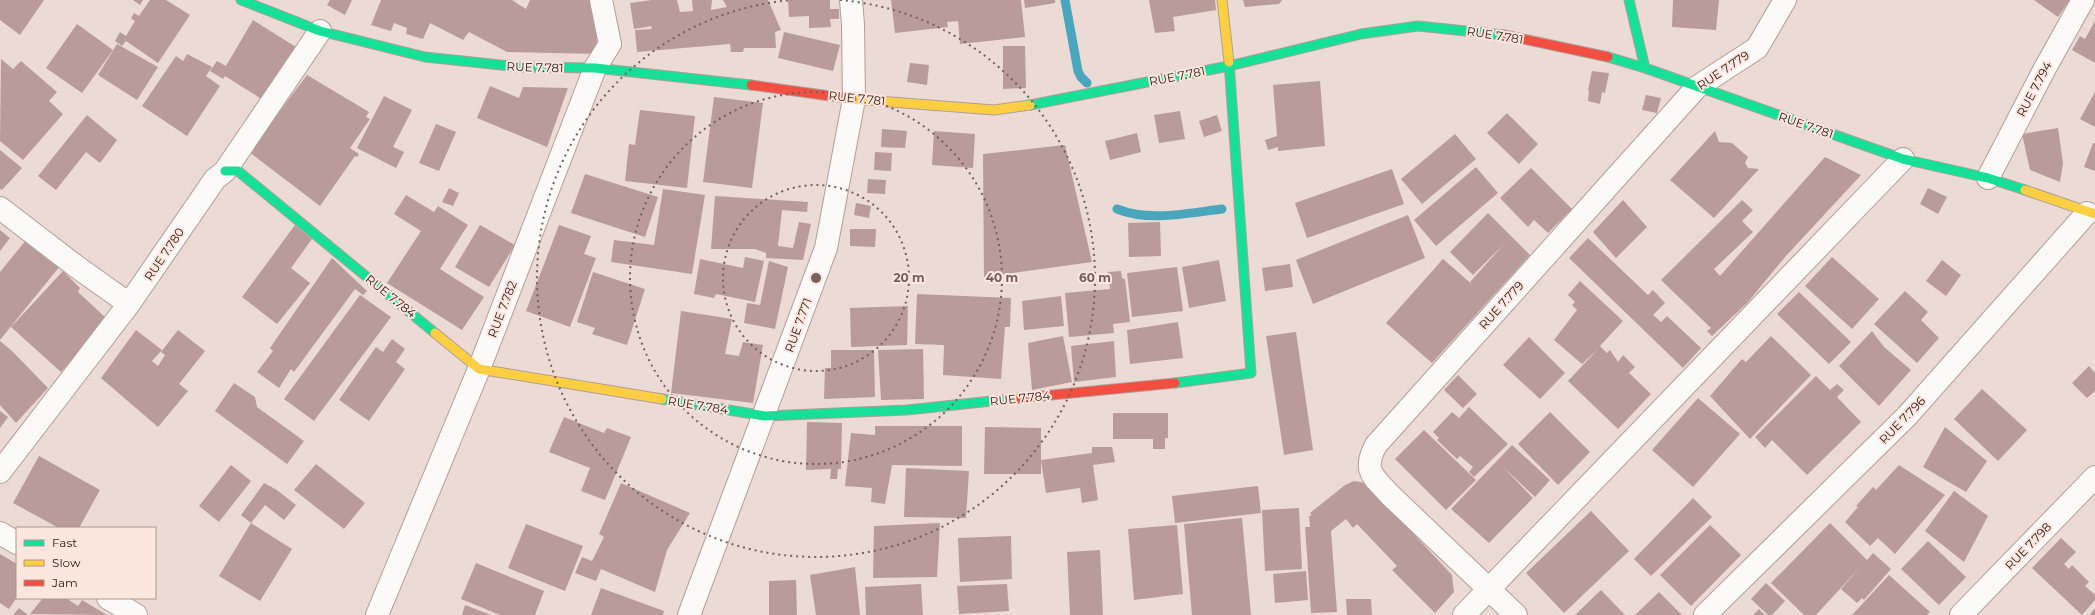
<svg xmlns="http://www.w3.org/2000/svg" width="2095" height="615" font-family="Montserrat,sans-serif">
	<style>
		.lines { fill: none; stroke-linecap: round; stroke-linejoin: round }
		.stream { stroke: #49a6bc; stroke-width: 9 }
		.building { fill: #b99c9a }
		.street-casing { stroke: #b19f99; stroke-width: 24 }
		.fast-casing { stroke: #b19f99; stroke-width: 11 }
		.slow-casing { stroke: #b19f99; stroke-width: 11 }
		.jam-casing { stroke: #b19f99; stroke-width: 11 }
		.street { stroke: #fcf9f9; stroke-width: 22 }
		.fast { stroke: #16e098; stroke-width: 9 }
		.slow { stroke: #ffcf43; stroke-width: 9 }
		.jam { stroke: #f24e42; stroke-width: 9 }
		.ring { fill: none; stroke: #74615a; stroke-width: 2; stroke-dasharray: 2 4 }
		.labels { text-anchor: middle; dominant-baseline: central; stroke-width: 4; stroke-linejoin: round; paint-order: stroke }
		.street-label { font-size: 12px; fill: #342018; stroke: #fce6dd }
		.centre { fill: #74615a; stroke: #fce6dd; stroke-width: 2 }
		.ring-label { font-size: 12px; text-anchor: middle; font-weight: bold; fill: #74615a; stroke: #fce6dd; stroke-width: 4; stroke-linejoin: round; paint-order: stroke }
	</style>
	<rect width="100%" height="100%" fill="#ecdad4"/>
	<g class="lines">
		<path class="stream" d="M1065,0L1078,71L1081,77L1087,83
			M1117,209C1149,222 1188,213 1222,209"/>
	</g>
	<path class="building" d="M0,0H44L20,35L0,20Z
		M133,0H143L140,5Z
		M150,0H166L190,15L158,63L126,41L122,46L115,41L120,32L126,36L135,21L131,18L134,13L139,16Z
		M330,0H352L345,15L327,5Z
		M381,0H512L526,9L530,0H590L596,12L597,54L507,52L469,32L463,40L430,23L423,39L406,34L407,28L394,23L391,31L371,25Z
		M652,0H677L680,12L693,11L692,0H712L711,10L727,7L723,0H768L781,30L775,32L776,48H744L743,52H731L730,44L637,52L635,30L651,29L652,26L634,29L630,3Z
		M788,0H830V9H839V19H830L831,27L809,28V16L789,17Z
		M891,0H1021L1025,37L960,44L958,21L947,22L948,27L895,33Z
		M1024,0H1055V3L1025,8Z
		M1149,0H1215L1216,10L1173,17L1175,31L1155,33Z
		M1243,0H1282L1279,4L1245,7Z
		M1673,0H1719L1716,30L1672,27Z
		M2034,0H2070L2058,17Z
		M253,20L296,47L263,100L225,76L223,79L210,71L217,61L226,66Z
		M2095,21V63L2072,50L2080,36L2085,39Z
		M77,24L113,50L82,93L46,68Z
		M784,32L840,45L833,71L778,58Z
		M117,44L158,67L137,100L98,75Z
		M1003,46H1025L1026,88L1003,89Z
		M187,54L212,67L206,76L220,86L187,136L142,106L176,56L183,61Z
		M1,59L13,69L21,61L57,92L49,101L63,114L23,160L0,141Z
		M910,63L929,65L927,85L907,82Z
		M1592,71L1609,73L1605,93L1602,92L1600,104L1588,101L1589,91L1588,90Z
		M307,75L369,112L366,117L370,119L350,148L359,154L357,157L355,156L320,206L249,152Z
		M1320,81L1325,146L1278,151V147L1268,150L1265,140L1277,136L1273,85Z
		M490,86L519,98L523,87L568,88L547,147L477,118Z
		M2095,92V127L2080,119Z
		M1646,95L1661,98L1657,113L1642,110Z
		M384,96L412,110L393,147L404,152L396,168L357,148Z
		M714,97L763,103L752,188L703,182Z
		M640,110L695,116L687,188L625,181L629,144L635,145Z
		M1180,111L1185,139L1159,143L1154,115Z
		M1507,113L1538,144L1519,164L1487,133Z
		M87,115L117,140L100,163L86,152L56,190L38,176Z
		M1217,115L1222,131L1204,137L1199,121Z
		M436,124L456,132L439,171L419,163Z
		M2058,128L2063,163L2060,182L2030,170L2022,134Z
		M882,129L907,131L905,148L881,147Z
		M934,131L975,134L973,168L932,165Z
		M1715,131L1719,142L1732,143L1748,157L1745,163L1748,168L1759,169L1714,218L1670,180Z
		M1137,133L1141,152L1110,160L1105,141Z
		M1455,134L1476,159L1422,204L1401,179Z
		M2093,143H2095V171L2084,167Z
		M1065,145L1092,262L984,277L983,154Z
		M0,150L22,168L2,190L0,189Z
		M875,152L892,153L891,171L874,170Z
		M1825,157L1861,175L1785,257L1748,302L1712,336L1707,331L1711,328L1661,280L1742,200L1753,210L1742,221L1753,232L1714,269L1720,276Z
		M1476,167L1498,193L1436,246L1414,220Z
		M1531,168L1572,209L1548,233L1534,220L1528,227L1500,198Z
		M1392,169L1404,204L1307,238L1295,203Z
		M585,174L658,197L645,237L571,213Z
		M868,179L886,180L885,194L867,193Z
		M449,188L459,193L453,206L442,202Z
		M1928,188L1947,197L1938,214L1920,204Z
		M663,189L705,195L692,274L611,262L614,240L654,245Z
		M406,195L434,212L438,206L468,225L440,269L484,297L462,330L387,283L421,231L394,214Z
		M715,196L808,202L807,212L782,210L778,246L793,248L799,222L811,224L803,260L766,258V253L755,249H711Z
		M1623,200L1647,227L1616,258L1593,232Z
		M856,203L871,206L869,218L854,215Z
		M1488,213L1530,255L1432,363L1386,323L1443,259L1474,286L1470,282L1504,244L1473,275L1450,252Z
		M1408,215L1425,258L1313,304L1296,260Z
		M1160,222L1161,256L1129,257L1128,223Z
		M295,225L312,239L291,268L310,283L277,324L242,297Z
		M480,225L515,245L489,287L455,267Z
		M559,225L591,236L584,254L596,258L570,327L526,311Z
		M850,229H876L875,247L850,246Z
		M0,230L10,238L0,251Z
		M1588,238L1648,295L1653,290L1665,303L1653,315L1661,322L1667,316L1701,348L1683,368L1569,258Z
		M26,240L60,266L0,340V272Z
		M745,257L764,261L755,302L716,294L714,298L694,294L700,259L743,268Z
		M1832,257L1879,299L1852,329L1805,286Z
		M332,258L367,291L363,295L355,289L294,372L291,369L279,388L257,372L273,351L270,348Z
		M1219,260L1226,301L1189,308L1182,267Z
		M1942,260L1961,275L1946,296L1926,281Z
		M769,261L788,267L775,329L744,323L747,303L760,305Z
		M1290,264L1293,287L1265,291L1262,268Z
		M1177,267L1183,311L1132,317L1127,273Z
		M63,271L80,288L78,292L107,319L61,372L11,327Z
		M1121,271L1122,278L1125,279L1130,322L1113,324L1114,333L1069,337L1065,293L1110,289L1108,272Z
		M593,272L645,289L627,345L592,334L595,328L577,322Z
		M1580,281L1623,321L1600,346L1607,353L1610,350L1618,362L1623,355L1635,367L1629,373L1651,394L1618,429L1568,381L1598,349L1582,364L1554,340L1577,310L1572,305L1575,302L1568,295Z
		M1905,291L1928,312L1921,320L1939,338L1917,363L1874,324Z
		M1799,292L1851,342L1829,364L1777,314Z
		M917,294L1011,298L1010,327H1005L1001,379L943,375L944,345L915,344Z
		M360,295L391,317L314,421L284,399Z
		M1061,296L1064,326L1024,330L1022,301Z
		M908,306L907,345L851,347L850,308Z
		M681,311L732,319L725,354L739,356L743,342L763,345L753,403L671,393Z
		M1178,322L1183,358L1130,364L1127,330Z
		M136,330L162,350L152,361L158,366L165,355L161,352L178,330L205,351L179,384L188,391L158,427L101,378Z
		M1872,331L1884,347L1911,370L1879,406L1839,366Z
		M1296,332L1313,450L1284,455L1266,336Z
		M1063,336L1072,382L1032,390L1028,343Z
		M1771,336L1811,375L1750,439L1710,396L1742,359L1746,362Z
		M1529,337L1565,373L1540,399L1503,365Z
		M392,339L405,349L396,362L405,369L369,421L339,400L376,347L383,352Z
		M0,341L12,351L48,388L16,423L0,405Z
		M1114,341L1116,377L1074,382L1071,346Z
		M923,349L924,399L881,400L878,350Z
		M831,350H874L875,397L824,399L825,368H831Z
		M2089,366L2095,373V391L2087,398L2072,383Z
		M1458,375L1477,394L1463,408L1444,390Z
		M1816,376L1830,390L1837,384L1844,390L1837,397L1861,422L1807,475L1772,440L1765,448L1755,437Z
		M234,383L255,397L257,407L304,441L287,464L215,411Z
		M1982,389L2027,430L1998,461L1954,419Z
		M1698,398L1740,434L1693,487L1652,450Z
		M1469,407L1508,444L1474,477L1469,472L1473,467L1460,456L1457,459L1437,440L1439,438L1433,432L1452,412L1459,418Z
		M0,411L8,417L0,428Z
		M1550,412L1590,452L1558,485L1518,444Z
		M1113,413H1168V438H1165V449H1153V439H1113Z
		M564,417L604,433L607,428L631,437L605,500L581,491L590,468L549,452Z
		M807,422L842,423L841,469H838L837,479H830L831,469L806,470Z
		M875,426H962V466L892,465L885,504L871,502L872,488L845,486L851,433L875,435Z
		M985,427L1041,428V474H984Z
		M1945,427L1987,461L1966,492L1923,467Z
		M1424,430L1476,480L1446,510L1395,459Z
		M1512,445L1550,480L1535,497L1503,467L1533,498L1489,543L1451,509Z
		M1092,447H1112L1115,462L1093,465L1098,500L1082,503L1080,488L1046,493L1041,460L1092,453Z
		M39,456L100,490L79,528H59L13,503Z
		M316,464L365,503L344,529L294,490Z
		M231,465L251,481L219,522L199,506Z
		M1899,465L1945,495L1895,554L1878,538L1870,546L1845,522L1858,507L1856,506L1873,487L1876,490Z
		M906,468L969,471L966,518L904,517Z
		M1354,481L1366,483L1452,575L1454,592L1435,613L1392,570L1397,566L1357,524L1353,528L1346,519L1331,531L1337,612L1311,613L1305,527H1310L1309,516L1312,515L1310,513L1345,485Z
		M264,483L277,490L296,505L284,520L265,505L251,523L241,515Z
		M621,483L690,513L667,550L655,592L601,569L596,581L575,573L582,557L592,561L604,537L599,534Z
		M1258,486L1261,513L1175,523L1172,496Z
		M1954,491L1988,516L1964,562L1925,531Z
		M1693,498L1712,517L1651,576L1634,559Z
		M1299,508L1302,569L1265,571L1262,510Z
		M1591,511L1629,551L1564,613L1526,573Z
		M1242,518L1251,615H1192L1184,524Z
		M251,523L292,549L260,601L219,576Z
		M940,523L937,577L873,578L874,526Z
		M1830,523L1867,560L1873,553L1891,569L1864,600L1862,598L1857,603L1841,589L1862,565L1816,615H1804L1771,583Z
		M526,524L583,546L565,591L508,568Z
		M1177,525L1183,594L1134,600L1128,529Z
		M1710,525L1741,555L1691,606L1660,575Z
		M1011,536L1012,579L960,582L958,538Z
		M2061,538L2076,552L2064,564L2069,569L2072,565L2089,582L2085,586L2094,594L2095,593V600L2082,615L2032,568Z
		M1928,541L1966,577L1939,605L1901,569Z
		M1100,550L1103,615H1070L1067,552Z
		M0,554L17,564V597L9,609L0,603Z
		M476,563L544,591L535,615H500L461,599Z
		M855,567L860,615H816L810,575Z
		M1306,571L1308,600L1275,603L1273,574Z
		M1889,575L1930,612L1927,615H1852Z
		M796,580L797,615H769V581Z
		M1766,583L1785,601L1772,615H1768L1751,599Z
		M921,584L923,615H866L865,587Z
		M1007,584L1009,611L959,614L957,586Z
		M601,588L664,611L663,615H591Z
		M1601,590L1625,615H1575Z
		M1659,592L1682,615H1635Z
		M43,598H66L78,606L82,600L107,615L30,614Z
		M1346,599H1371L1372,615H1347Z
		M465,605L491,615H462Z
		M19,608L28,615H13Z
		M2095,608V615H2091L2090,614Z
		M1759,609L1765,615H1753Z"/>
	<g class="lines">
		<defs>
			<path id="street" d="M1988,178L2044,70L2083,0
				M0,208L77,267L129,304
				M0,472L129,304L215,179L225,171L320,31
				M0,533L17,543
				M108,598L136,615
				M377,615L479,369L595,68L610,44L601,0
				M689,615L826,248L854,99L853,25L851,0
				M1464,615L1903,159
				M1516,615L1390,495C1373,476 1362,471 1376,445L1697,87L1757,48L1785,0
				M1705,615L1907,416L2087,213
				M1961,615L2095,477"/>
			<path id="fast" d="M241,0L320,31L425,57L520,67L595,68L751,85
				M1629,0L1645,68
				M1608,57L1645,68L1903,159L1988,178L2025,190
				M1030,105L1229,66L1361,34L1418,26L1504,35
				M225,171H238L435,333
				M1175,383L1251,373L1229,62
				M662,399L765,416L907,410L1011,399"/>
			<path id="slow" d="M1222,0L1229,62
				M852,99L994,110L1030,105
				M2025,190L2095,214
				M435,333L479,369L662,399"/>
			<path id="jam" d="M1504,35L1608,57
				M751,85L852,99
				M1011,399L1175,383"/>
		</defs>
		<use href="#street" class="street-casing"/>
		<use href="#fast" class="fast-casing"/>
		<use href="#slow" class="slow-casing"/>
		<use href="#jam" class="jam-casing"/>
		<use href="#street" class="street"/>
		<use href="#fast" class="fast"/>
		<use href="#slow" class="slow"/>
		<use href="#jam" class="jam"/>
	</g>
	<g class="ring">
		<circle cx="816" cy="278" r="93"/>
		<circle cx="816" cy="278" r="186"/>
		<path d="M840 0A279 279 0 1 1 792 0"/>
	</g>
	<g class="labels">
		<g class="street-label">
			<text transform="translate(1495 35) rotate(9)">RUE 7.781</text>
			<text transform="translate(535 67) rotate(2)">RUE 7.781</text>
			<text transform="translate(1723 70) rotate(-34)">RUE 7.779</text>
			<text transform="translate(1177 76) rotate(-11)">RUE 7.781</text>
			<text transform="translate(2034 89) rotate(-62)">RUE 7.794</text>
			<text transform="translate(857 98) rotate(6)">RUE 7.781</text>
			<text transform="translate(1806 125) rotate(19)">RUE 7.781</text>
			<text transform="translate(164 254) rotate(-56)">RUE 7.780</text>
			<text transform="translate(391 296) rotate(39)">RUE 7.784</text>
			<text transform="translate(1501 305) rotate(-48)">RUE 7.779</text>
			<text transform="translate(502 309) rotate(-69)">RUE 7.782</text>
			<text transform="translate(798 325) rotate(-70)">RUE 7.771</text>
			<text transform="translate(1020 398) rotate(-6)">RUE 7.784</text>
			<text transform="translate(698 405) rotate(9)">RUE 7.784</text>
			<text transform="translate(1902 420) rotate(-46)">RUE 7.796</text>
			<text transform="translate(2028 546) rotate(-46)">RUE 7.798</text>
		</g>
	</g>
	<circle cx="816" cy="278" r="6" class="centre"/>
	<g class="ring-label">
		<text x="909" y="282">20 m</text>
		<text x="1002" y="282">40 m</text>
		<text x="1095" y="282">60 m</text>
	</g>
	<rect x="16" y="527" width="140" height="72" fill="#fce6dd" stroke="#ac978e"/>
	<rect x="24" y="540" width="20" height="6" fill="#16e098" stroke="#ac978e"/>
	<text x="52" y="547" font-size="12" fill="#342018">Fast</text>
	<rect x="24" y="560" width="20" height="6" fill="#ffcf43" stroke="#ac978e"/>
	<text x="52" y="567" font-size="12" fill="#342018">Slow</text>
	<rect x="24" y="580" width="20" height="6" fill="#f24e42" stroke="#ac978e"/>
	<text x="52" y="587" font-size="12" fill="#342018">Jam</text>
</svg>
